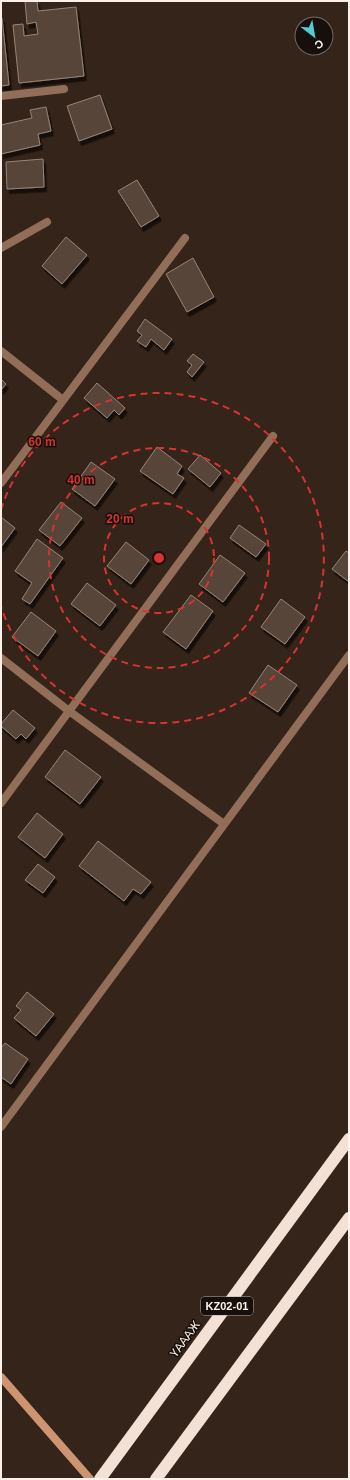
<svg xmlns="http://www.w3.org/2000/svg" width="350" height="1480" font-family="Arial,sans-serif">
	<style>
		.building { fill: #574438; stroke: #998477; filter: url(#shadow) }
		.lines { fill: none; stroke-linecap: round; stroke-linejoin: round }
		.minor { stroke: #926e58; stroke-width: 8 }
		.secondary { stroke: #ce9471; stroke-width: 8 }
		.motorway { stroke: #f3e1d6; stroke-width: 12 }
		.ring { fill: none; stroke: #d83232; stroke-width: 2; stroke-dasharray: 7 5 }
		.labels { text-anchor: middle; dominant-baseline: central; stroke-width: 3; stroke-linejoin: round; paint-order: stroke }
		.shield { fill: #170f0b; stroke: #b8ada7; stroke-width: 1 }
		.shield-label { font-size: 11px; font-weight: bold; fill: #fdf1ea }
		.street-label { font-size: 12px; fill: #fdf1ea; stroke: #170f0b }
		.centre { fill: #d83232; stroke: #170f0b; stroke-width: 2 }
		.ring-label { font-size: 12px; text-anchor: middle; font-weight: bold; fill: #d83232; stroke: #170f0b; stroke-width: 3; stroke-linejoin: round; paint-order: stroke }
	</style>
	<defs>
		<filter id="shadow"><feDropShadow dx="2.5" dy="4.5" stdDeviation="0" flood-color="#0009"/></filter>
	</defs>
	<rect width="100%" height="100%" fill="#352419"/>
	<path class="building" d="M25,1H37L38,11L76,7L84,76L19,83L13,25L23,24L24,36L38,34L36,22L27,24Z
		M1,18H2L9,85L1,86Z
		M100,95L112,129L79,141L67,106Z
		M46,107L51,131L38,134L40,145L1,154V125L32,118L30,110Z
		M43,159L44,187L7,189L6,162Z
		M137,180L159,216L141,227L118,191Z
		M66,237L87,255L62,284L42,266Z
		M193,258L214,297L187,312L166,274Z
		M145,319L172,339L164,350L151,339L146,347L137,341L142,335L137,331Z
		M193,354L204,362L192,377L187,372L192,365L187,361Z
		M1,379L6,384L1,390Z
		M97,383L125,408L119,415L114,410L107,418L84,398Z
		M157,447L182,466L177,474L184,478L173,494L140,471Z
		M200,455L221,473L210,487L188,469Z
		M91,462L115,479L95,506L72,489Z
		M61,502L82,518L60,546L39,530Z
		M1,517L15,528L1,547Z
		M239,525L266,544L256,557L230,538Z
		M37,539L63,558L30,604L22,599L32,583L15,571Z
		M126,542L149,560L131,584L107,566Z
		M346,551L349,553V582L332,569Z
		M220,555L245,573L223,602L199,584Z
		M87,583L116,605L100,626L71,604Z
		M191,595L213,611L186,649L163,632Z
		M281,599L305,617L285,644L261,627Z
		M31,612L56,631L38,656L12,637Z
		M268,665L297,685L278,712L249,693Z
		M13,710L35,728L26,739L21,734L16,739L1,726V724Z
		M65,750L101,777L80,804L45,777Z
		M37,813L63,834L45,858L18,837Z
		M98,841L151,882L141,894L133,889L124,901L79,866Z
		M38,864L55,877L43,893L25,880Z
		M27,992L54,1014L36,1036L14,1018L21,1010L16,1006Z
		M5,1043L28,1059L11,1084L1,1077V1048Z"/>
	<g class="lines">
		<path class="minor" d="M1,96L64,89
			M1,248L47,222
			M1,351L63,400
			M1,483L185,238
			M1,658L69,711L224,824
			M1,803L273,436
			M1,1127L349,655"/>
		<path class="secondary" d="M1,1377L90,1479"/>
		<path class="motorway" d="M100,1479L349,1139
			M156,1479L349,1218"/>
	</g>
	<g class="ring">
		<circle cx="159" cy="558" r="55"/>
		<circle cx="159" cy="558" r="110"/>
		<path d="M1 510A165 165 0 1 1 1 606"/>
	</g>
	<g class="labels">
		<rect class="shield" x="201" y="1297" width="52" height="18" rx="3"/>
		<g class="shield-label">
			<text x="227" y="1306">KZ02-01</text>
		</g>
		<g class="street-label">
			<text transform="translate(185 1339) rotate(-54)">ҮАААЖ</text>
		</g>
	</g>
	<circle cx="159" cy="558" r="6" class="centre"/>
	<g class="ring-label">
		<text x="42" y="446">60 m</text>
		<text x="81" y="484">40 m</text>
		<text x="120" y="523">20 m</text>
	</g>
	<rect width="350" height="1480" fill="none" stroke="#fdf1ea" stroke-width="4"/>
	<g transform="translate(314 36) rotate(149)"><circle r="19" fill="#170f0b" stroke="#736964"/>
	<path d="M0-3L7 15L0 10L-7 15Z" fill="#52ccd5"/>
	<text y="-6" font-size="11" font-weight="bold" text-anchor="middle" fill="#fdf1ea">С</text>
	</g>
</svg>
